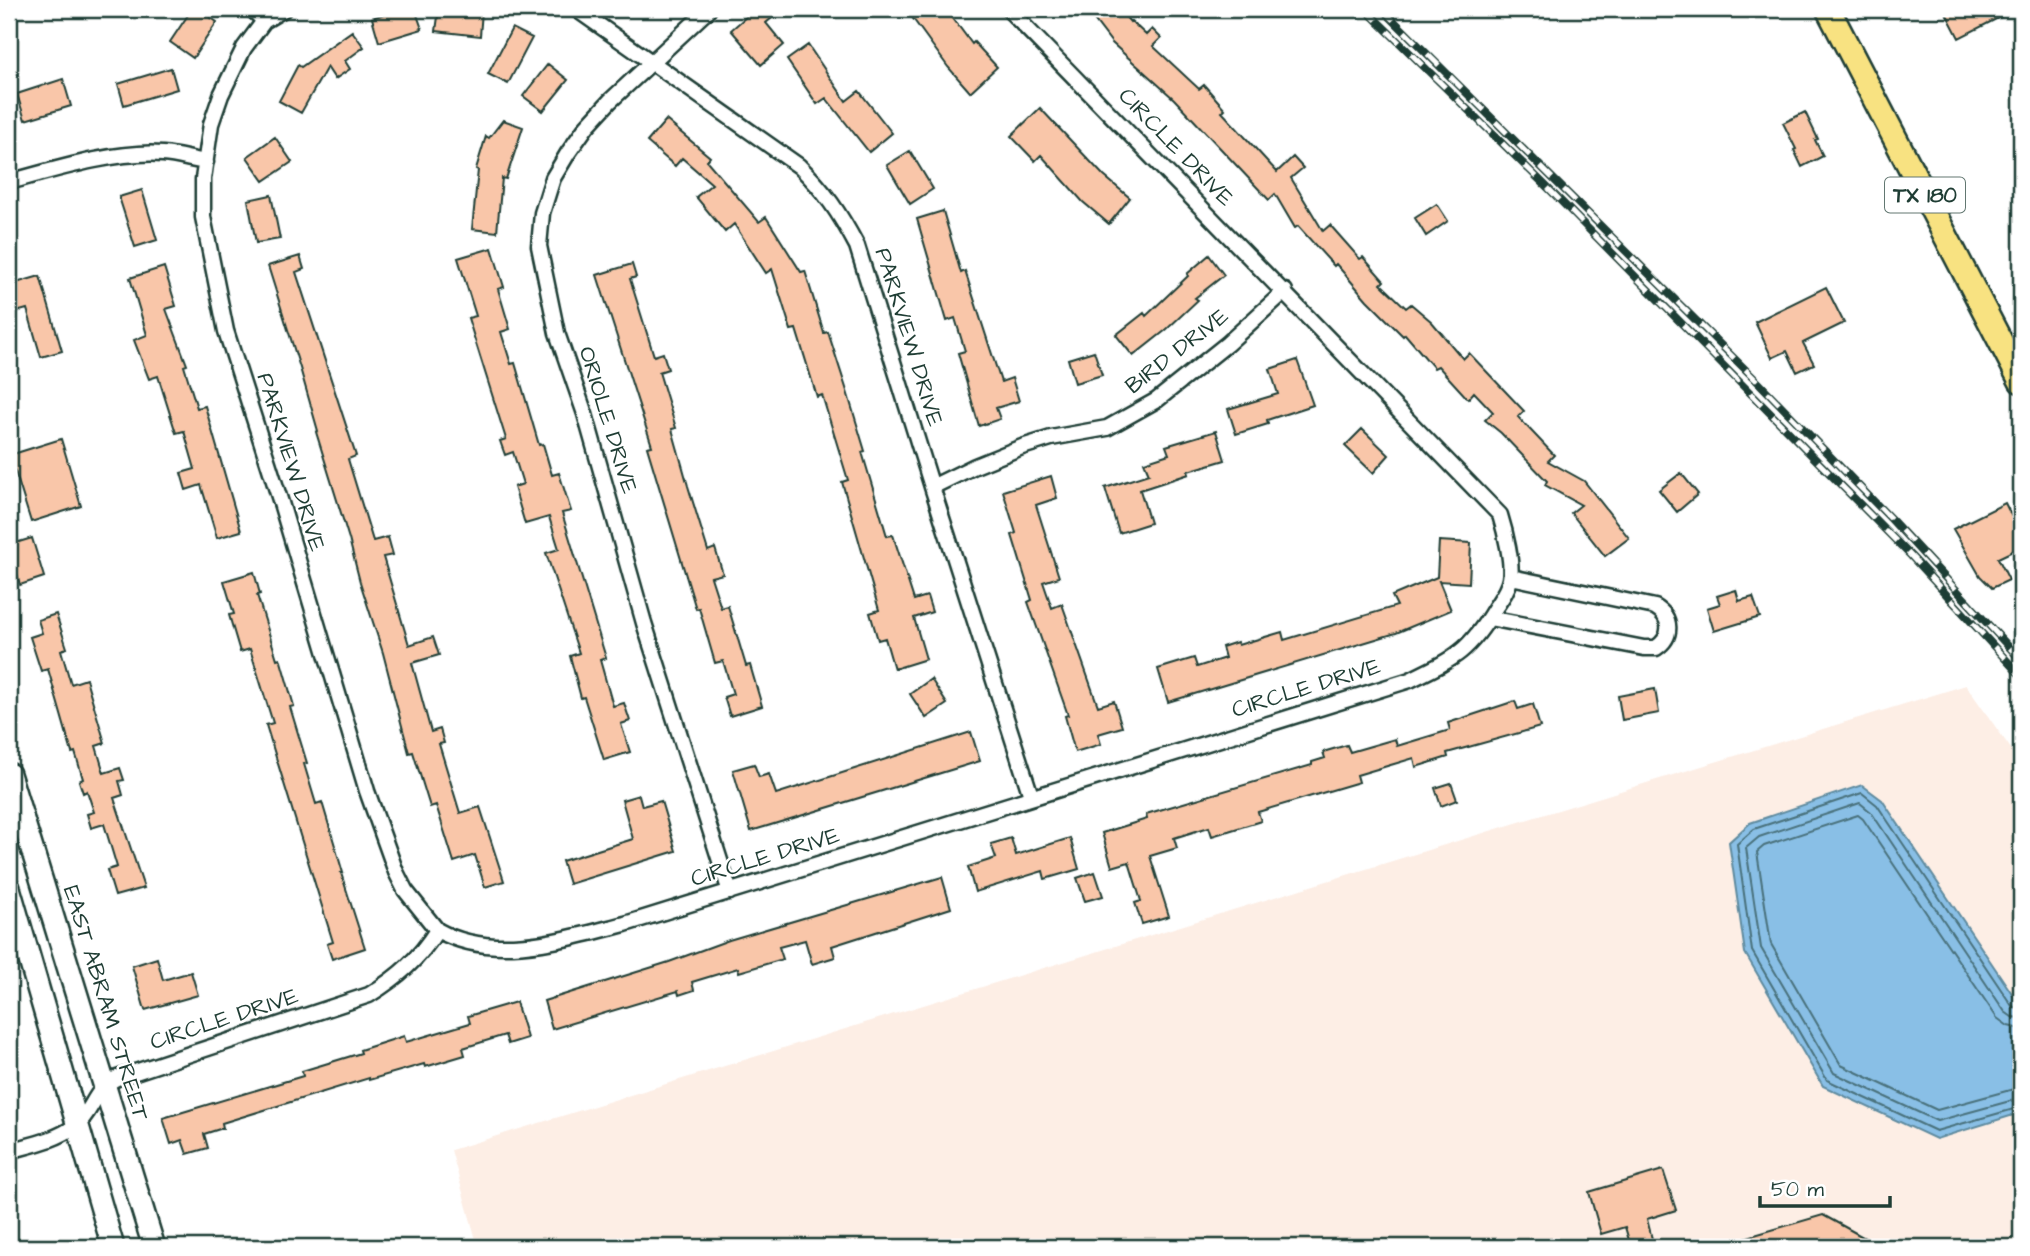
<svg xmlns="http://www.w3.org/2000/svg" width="2030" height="1256" font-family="'Architects Daughter',sans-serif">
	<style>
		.built { fill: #fdeee5 }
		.water { fill: #89bfe6; stroke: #5f8b9f; stroke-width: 2 }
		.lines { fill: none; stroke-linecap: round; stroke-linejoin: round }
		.shore { stroke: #49717b; stroke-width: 2 }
		.building { fill: #f9c6a9; stroke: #1f3d34; stroke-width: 2 }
		.minor-casing { stroke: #1f3d34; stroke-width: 19 }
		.secondary-casing { stroke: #1f3d34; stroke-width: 26 }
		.primary-casing { stroke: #1f3d34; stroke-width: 28 }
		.minor { stroke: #fff; stroke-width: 14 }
		.secondary { stroke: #fff; stroke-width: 21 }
		.primary { stroke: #f8e281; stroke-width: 23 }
		.rail-casing { stroke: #1f3d34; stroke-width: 8 }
		.rail { stroke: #fff; stroke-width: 5; stroke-dasharray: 16; stroke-linecap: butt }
		.labels { text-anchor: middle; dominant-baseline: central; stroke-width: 5; stroke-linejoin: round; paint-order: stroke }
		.shield { fill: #fff; stroke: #627771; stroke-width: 2 }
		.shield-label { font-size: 21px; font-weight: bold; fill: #1f3d34 }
		.street-label { font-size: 23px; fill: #1f3d34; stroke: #fff }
	</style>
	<rect width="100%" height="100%" fill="#fff"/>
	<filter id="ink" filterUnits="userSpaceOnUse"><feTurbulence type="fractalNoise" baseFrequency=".0143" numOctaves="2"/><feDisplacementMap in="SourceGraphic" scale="14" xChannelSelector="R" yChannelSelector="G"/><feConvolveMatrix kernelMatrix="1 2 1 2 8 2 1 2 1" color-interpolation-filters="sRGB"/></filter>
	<g filter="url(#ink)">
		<path class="built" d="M1966,685L2021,763V1247H478L451,1150Z"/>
		<path class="water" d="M1862,785L1882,800L2021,1007L2020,1113L1936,1139L1823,1086L1745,953L1729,842L1750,823Z"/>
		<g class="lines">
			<path class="shore" d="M2021,1010L2012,1006L1877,805L1862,793L1754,829L1737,844L1752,951L1827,1080L1936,1131L2021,1107
				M2021,1018L2012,1017L2005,1012L1871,812L1860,803L1759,837L1746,848L1761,948L1834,1073L1937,1121L2021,1098
				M2021,1029L2008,1026L1997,1018L1863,819L1858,815L1764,846L1757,852L1771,944L1841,1065L1937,1110L2021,1087"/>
		</g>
		<path class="building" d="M192,9H198L217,22L193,58L170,42Z
			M401,9H415L422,29L379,42L372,18Z
			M439,9L482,11L480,36L436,31Z
			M755,9H783L766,23L784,45L761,65L731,30Z
			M906,9H946L972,44L974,42L997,67L970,92L948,67Z
			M1086,9H1119L1130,22L1131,21L1146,35L1152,29L1161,38L1153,46L1199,89L1204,85L1225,109L1222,112L1277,172L1293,157L1303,168L1291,178L1323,231L1330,225L1360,259L1363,257L1384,281L1381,284L1406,308L1411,304L1432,322L1463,359L1469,353L1524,411L1518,417L1554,455L1548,461L1584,481L1629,538L1605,556L1571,513L1581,505L1545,485L1547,481L1501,433L1485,420L1493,412L1474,392L1468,399L1438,366L1434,368L1405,334L1403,336L1367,300L1336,264L1334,266L1298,226L1295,228L1275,194L1269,200L1174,99L1112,43Z
			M1944,9H2016L1959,38Z
			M512,28L532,38L508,84L488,74Z
			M352,31L364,47L345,61L350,69L335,79L327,67L301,113L279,101L298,65L301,67Z
			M808,45L846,101L859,91L892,133L869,152L826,98L817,104L787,60Z
			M548,64L568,80L543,111L523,96Z
			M171,68L177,89L124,105L118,84Z
			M63,79L71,106L25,120L17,94Z
			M1040,108L1104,176L1130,198L1109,224L1083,202L1041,155L1035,161L1011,136Z
			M1805,112L1818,139L1815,140L1823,156L1802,167L1794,150L1796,149L1783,123Z
			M503,120L523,127L506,179L502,178L497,232L472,229L478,170L476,169L486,136L489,138Z
			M666,120L710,157L707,161L759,222L766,217L801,272L805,271L824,333L828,332L846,388L865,451L862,452L887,536L893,535L914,600L927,596L932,612L914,618L926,659L894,669L885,638L878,640L870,613L879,610L842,482L848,480L822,395L817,397L796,329L791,330L772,269L766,273L734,224L725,232L696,197L712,184L682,158L675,166L647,142Z
			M275,137L292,162L264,181L247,157Z
			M910,151L933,189L910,204L887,165Z
			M142,190L157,240L135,247L119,197Z
			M271,195L280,239L256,243L248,200Z
			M1437,204L1448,221L1426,236L1415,218Z
			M943,211L961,273L965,271L1001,382L1012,378L1019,401L996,408L1000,419L979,426L958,353L965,351L955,318L947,321L917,219Z
			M492,248L504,287L498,289L510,329L501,332L511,364L515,363L539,445L543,444L552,475L559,473L571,511L562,513L606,658L600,660L613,706L624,703L630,721L621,724L630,752L604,760L584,697L581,698L570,656L579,653L546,553L559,549L549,517L525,524L514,487L523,484L513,452L505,455L500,441L506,439L468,318L476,316L458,258Z
			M1209,255L1224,275L1195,298L1198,300L1166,330L1133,356L1116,335L1144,313L1146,316L1188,276L1187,274Z
			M300,256L304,269L296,272L356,456L348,459L373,541L388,537L393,555L383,557L409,645L433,637L439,655L412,663L431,732L440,729L444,743L439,744L460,813L480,807L504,881L485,887L475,855L454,862L436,805L430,807L413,752L409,753L383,653L360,582L349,539L316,432L318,431L300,368L268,266Z
			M632,264L636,277L630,279L654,356L663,353L668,369L659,372L676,428L672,429L688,486L708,551L715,548L723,574L711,577L721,608L728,606L746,666L750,665L762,706L730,716L724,697L733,694L723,661L715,663L699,608L696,609L647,447L652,446L597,275Z
			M164,267L176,306L166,309L187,365L184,366L197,408L205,406L241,531L217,538L201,485L186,490L181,473L195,469L184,431L176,433L158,376L149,379L134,340L147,335L130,278Z
			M40,276L62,351L41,357L27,309L9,314V285Z
			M1826,287L1844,323L1803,343L1814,364L1797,372L1787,351L1772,358L1755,322Z
			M1094,351L1102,375L1075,383L1068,359Z
			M1297,360L1313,405L1267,420L1268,424L1236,434L1228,409L1278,394L1270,369Z
			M1362,429L1389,455L1373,473L1345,446Z
			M1216,431L1225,460L1188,471L1189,474L1140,490L1150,523L1119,533L1105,488L1149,474L1144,462L1169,454L1166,446Z
			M61,439L81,506L31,522L10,455Z
			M1681,473L1698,494L1677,512L1659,490Z
			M1051,476L1057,498L1036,505L1059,577L1043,582L1052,608L1062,604L1098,706L1114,701L1122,727L1098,734L1101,744L1075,752L1065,716L1068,715L1028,602L1032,600L1012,535L1016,533L1003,491Z
			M2005,503L2021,535V547L1998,558L2009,580L1992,588L1980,576L1953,529Z
			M32,538L44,577L20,585L9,545Z
			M1439,541L1471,543L1469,583L1439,581L1451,610L1396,633L1168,702L1158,669L1194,658L1197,667L1225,658L1222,647L1237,642L1238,645L1282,632L1284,640L1397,606L1392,596L1437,577Z
			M254,572L260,594L257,595L277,659L280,658L294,706L290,707L307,763L304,764L316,804L322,802L343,873H341L365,948L332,959L327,944L333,942L266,725L273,723L250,649L240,652L229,615L234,614L224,581Z
			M1736,590L1739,601L1753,597L1760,617L1714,631L1707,608L1720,604L1717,596Z
			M56,614L67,648L61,650L71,684L86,679L105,743L96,746L104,773L120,768L124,780L119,781L123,795L114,798L144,888L115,896L107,870L117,867L104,824L91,828L87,814L94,812L87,791L83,793L79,781L83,779L75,752L72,753L48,669L41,671L30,637L42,633L38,620Z
			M931,679L947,704L926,718L910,694Z
			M1655,689L1659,713L1622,720L1618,696Z
			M1515,701L1518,709L1533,704L1540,727L1447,753L1448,757L1416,767L1414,758L1357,775L1359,782L1258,812L1261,821L1212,836L1209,827L1174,838L1177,848L1150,856L1169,916L1142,924L1135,903L1141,901L1129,862L1112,867L1102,833L1147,819L1146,814L1312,765V762L1325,758L1323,752L1347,745L1350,752L1395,739L1397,746L1450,730L1448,723Z
			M971,732L980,761L751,831L733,770L754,764L759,777L769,774L776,794Z
			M1451,783L1457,800L1441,806L1435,788Z
			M639,795L642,806L661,801L676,851L569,884L562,861L633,839L622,800Z
			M1011,838L1016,855L1070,838L1079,869L1045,879L1043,871L975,892L968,867L996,858L991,844Z
			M1095,872L1103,896L1085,901L1077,878Z
			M942,877L951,908L832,946L835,957L812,964L805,940L779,947L783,959L739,972L738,968L692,982L694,990L679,995L678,991L552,1029L544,1001L669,962L729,940Z
			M157,958L163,980L191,972L198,995L145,1010L132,966Z
			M516,1002L527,1038L508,1044L505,1035L463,1048L465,1055L425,1067L424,1064L369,1080V1078L222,1123L223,1128L204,1134L208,1148L187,1154L182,1140L171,1144L163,1118L303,1076L302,1071L361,1053L360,1050L404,1036L406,1042L470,1023L468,1016Z
			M1663,1170L1676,1210L1647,1219L1654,1247H1631L1625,1227L1601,1234L1589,1192Z
			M1823,1215L1881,1247H1728L1727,1243Z"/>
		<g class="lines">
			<defs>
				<path id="minor" d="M252,9L264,21
					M284,9L264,21L244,48L221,95L211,124L203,179V217L226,331L281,503L367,791L396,872L405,890L437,930
					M576,9L799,166C825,191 840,214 857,246L932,487L1031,796
					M709,9L610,101L587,126L568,153L553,178L542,213L539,246L557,333L585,414L644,623L730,892
					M9,182C53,170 117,150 163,154C177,155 192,160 206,162
					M932,487L975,466L1022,447L1051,438L1107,428L1157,400L1227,344L1285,291
					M1489,618L1644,648H1656C1673,637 1672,617 1655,607L1511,577
					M9,1151C30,1145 57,1140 75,1126C94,1111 93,1089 117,1078L369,995C398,977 419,959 437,930C494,962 565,939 625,924L1410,680C1455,658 1469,652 1495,608C1501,599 1508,590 1510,579C1513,563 1505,531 1500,515L1008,9"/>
				<path id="secondary" d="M9,774L154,1247
					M9,888L113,1247"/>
				<path id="primary" d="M1828,9L2021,381"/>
			</defs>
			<use href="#minor" class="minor-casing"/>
			<use href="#secondary" class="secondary-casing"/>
			<use href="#primary" class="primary-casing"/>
			<use href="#minor" class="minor"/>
			<use href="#secondary" class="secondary"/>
			<use href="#primary" class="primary"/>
			<defs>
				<path id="rail" d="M1365,9L1548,188L1911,556L2021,676
					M1382,9L1759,383L1891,519L2021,660"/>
			</defs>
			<use href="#rail" class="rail-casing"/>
			<use href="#rail" class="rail"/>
		</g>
	</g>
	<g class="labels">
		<rect class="shield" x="1885" y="177.5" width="80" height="35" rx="5"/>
		<g class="shield-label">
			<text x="1925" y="195">TX 180</text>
		</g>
		<g class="street-label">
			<text transform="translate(1176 147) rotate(46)">CIRCLE DRIVE</text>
			<text transform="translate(909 337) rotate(73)">PARKVIEW DRIVE</text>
			<text transform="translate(1177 351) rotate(-38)">BIRD DRIVE</text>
			<text transform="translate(608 420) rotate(73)">ORIOLE DRIVE</text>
			<text transform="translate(291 462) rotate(73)">PARKVIEW DRIVE</text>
			<text transform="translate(1306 688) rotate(-17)">CIRCLE DRIVE</text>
			<text transform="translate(765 857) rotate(-17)">CIRCLE DRIVE</text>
			<text transform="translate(106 1003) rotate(73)">EAST ABRAM STREET</text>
			<text transform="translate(224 1019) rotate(-18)">CIRCLE DRIVE</text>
		</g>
	</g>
	<rect width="2030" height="1256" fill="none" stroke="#fff" stroke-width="35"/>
	<rect x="18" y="18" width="1995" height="1221" fill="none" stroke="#1f3d34" stroke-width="2.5" filter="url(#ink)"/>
	<path d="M1760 1196v10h130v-10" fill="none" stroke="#1f3d34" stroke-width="3.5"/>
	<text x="1771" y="1196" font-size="21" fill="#1f3d34" stroke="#ffffff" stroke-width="5" paint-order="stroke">50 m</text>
</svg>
